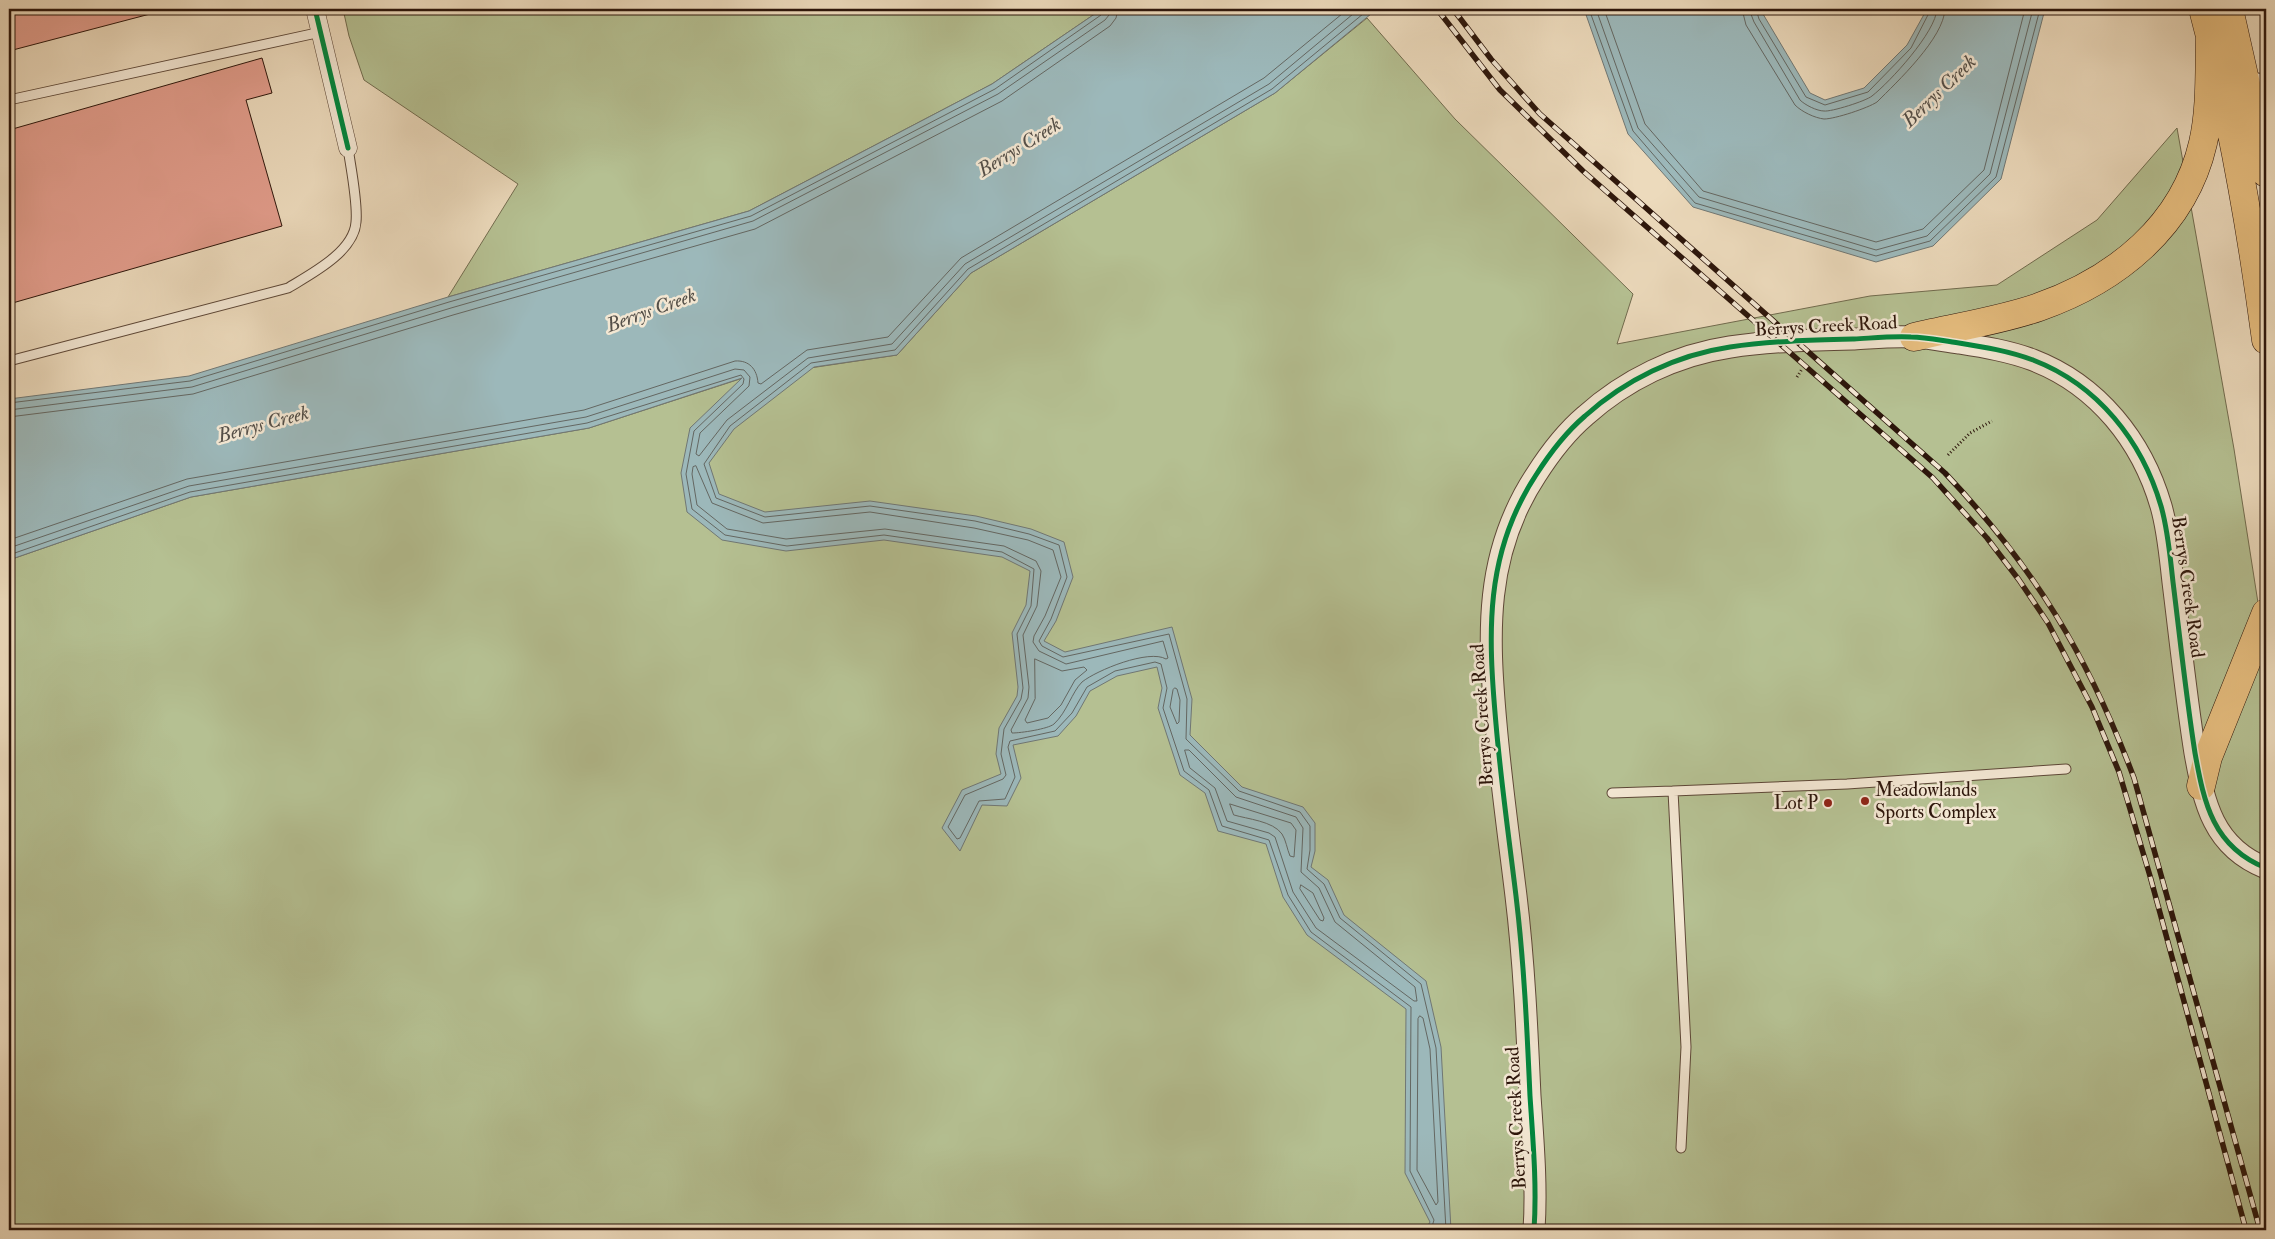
<svg xmlns="http://www.w3.org/2000/svg" width="2275" height="1239" font-family="'IM FELL Double Pica',serif">
	<style>
		.green { fill: #b5c092; stroke: #716b4e }
		.water { fill: #9cb8ba; stroke: #707774 }
		.lines { fill: none; stroke-linecap: round; stroke-linejoin: round }
		.shore { stroke: #646762; stroke-width: 1 }
		.building { fill: #e19c8b; stroke: #2d160b }
		.service-casing { stroke: #5d4737; stroke-width: 11 }
		.minor-casing { stroke: #5d4737; stroke-width: 19 }
		.tertiary-casing { stroke: #5d4737; stroke-width: 23 }
		.primary-casing { stroke: #2d160b; stroke-width: 29 }
		.path { stroke: #2d160b; stroke-width: 3; stroke-dasharray: 1 2.5; stroke-linecap: butt }
		.service { stroke: #f3e7d3; stroke-width: 9 }
		.minor { stroke: #f3e7d3; stroke-width: 18 }
		.tertiary { stroke: #f3e7d3; stroke-width: 21 }
		.primary { stroke: #e6bd7e; stroke-width: 28 }
		.rail-casing { stroke: #2d160b; stroke-width: 5.5 }
		.rail { stroke: #f3e7d3; stroke-width: 4; stroke-dasharray: 11; stroke-linecap: butt }
		.cycleway-casing { stroke: #f3e7d3; stroke-width: 8 }
		.cycleway { stroke: #00873e; stroke-width: 5 }
		.poi-dot { fill: #8f2418; stroke: #f3e7d3; stroke-width: 2 }
		.labels { text-anchor: middle; dominant-baseline: central; stroke-width: 5; stroke-linejoin: round; paint-order: stroke }
		.street-label { font-size: 19px; fill: #2d160b; stroke: #f3e7d3 }
		.poi-label { font-size: 19px; fill: #2d160b; stroke: #f3e7d3; text-anchor: start }
		.water-label { font-size: 20px; font-style: italic; fill: #544f48; stroke: #f3e7d3 }
	</style>
	<rect width="100%" height="100%" fill="#ecdabc"/>
	<filter id="stains"><feTurbulence type="fractalNoise" baseFrequency=".004" numOctaves="4"/><feColorMatrix values="0 0 0 0 .2 0 0 0 0 .09 0 0 0 0 .02 0 0 0 .5 -.17"/></filter>
	<radialGradient id="worn" r=".72"><stop offset=".6" stop-color="#630" stop-opacity="0"/><stop offset="1" stop-color="#630" stop-opacity=".3"/></radialGradient>
	<path class="green" d="M343,9H1102L992,84L749,211L448,297L518,184L364,80L349,36Z
		M1367,18L1455,119L1633,294L1617,344L1870,296L1997,285L2097,220L2177,128L2234,449L2266,654V1230H9V560L191,497L589,428L743,378L897,355L971,273L1275,93Z"/>
	<path class="water" d="M1102,9H1377L1275,93L971,273L897,355L814,367L734,429L709,463L719,494L765,512L870,501L976,516L1031,529L1064,542L1073,577L1056,621L1044,641L1065,652L1172,627L1192,699L1190,735L1242,787L1303,807L1315,823V851L1311,867L1328,880L1344,915L1426,981L1441,1047L1451,1230H1425L1430,1222L1405,1173L1406,1009L1307,935L1283,897L1266,844L1218,831L1205,793L1180,775L1158,708L1162,688L1157,667L1117,676L1090,691L1076,716L1058,736L1013,745L1021,778L1007,806L982,805L960,851L942,828L962,790L1001,774L996,754L999,728L1017,696L1018,687L1012,633L1026,605L1030,571L1002,557L884,540L786,551L722,540L687,512L681,473L690,428L742,378L589,428L191,497L9,560V399L189,376L448,297L749,211L992,84Z
		M1584,9H1760L1810,93L1825,100L1864,88L1907,45L1927,9H2045L2001,179L1933,246L1876,262L1693,207L1628,134Z"/>
	<g class="lines">
		<path class="shore" d="M1369,9L1272,89L968,269L895,350L811,363L730,426L704,464L716,498L765,517L870,506L975,521L1029,534L1059,545L1067,577L1051,619L1039,641L1042,646L1063,657L1169,634L1187,699L1186,739L1239,791L1300,812L1310,826V850L1307,869L1324,884L1340,918L1421,984L1436,1048L1446,1230
			M1589,9L1633,131L1695,203L1876,256L1930,241L1996,177L2040,9
			M1596,9L1638,128L1699,197L1876,250L1927,236L1990,174L2033,9
			M1604,9L1645,124L1703,191L1876,242L1923,229L1984,170L2025,9
			M1742,9L1746,25L1795,105C1802,112 1815,118 1824,119C1835,119 1868,108 1877,102C1897,82 1944,38 1945,9
			M1749,9L1754,22L1800,100C1805,105 1817,111 1824,111C1831,112 1866,101 1872,96C1890,82 1936,32 1937,9
			M1756,9L1759,19L1806,97L1825,105L1868,92L1911,48L1931,9
			M9,403L190,381L449,302L751,216L995,89L1101,15L1104,9
			M9,410L192,387L451,308L753,221L998,94L1105,20L1109,15L1110,9
			M9,417L193,394L453,315L755,229L1002,101L1110,26L1116,18L1118,9
			M696,466L712,503L763,523L870,512L974,528L1028,540L1053,550L1061,577L1045,616L1034,636L1033,642L1039,651L1066,664L1163,641L1168,658L1166,659C1149,649 1097,670 1082,682C1072,692 1067,712 1054,724C1048,729 1021,733 1012,733L1011,730L1028,698L1029,687L1023,635L1037,606L1041,571L1036,561L1004,546L885,529L786,539L727,529L697,505L692,474L693,467Z
			M9,540L187,479L584,410L735,361C749,360 757,369 758,383L761,384L807,350L888,337L961,258L1264,78L1348,9
			M9,548L189,486L586,417L735,369L744,370L750,377L749,386L700,433L696,454L699,456L727,420L808,358L892,344L965,264L1269,84L1359,9
			M9,555L190,492L587,423L741,375L744,379L743,384L694,431L686,474L692,509L725,535L787,546L884,535L1002,552L1034,569L1031,606L1017,634L1023,688L1021,699L1004,729L1001,754L1006,775L1003,779L965,795L948,827L957,839L960,838L979,801L1005,799L1015,777L1008,747L1010,741L1055,731L1072,713L1087,687L1115,671L1155,662L1161,664L1167,688L1163,708L1184,771L1209,790L1222,826L1269,840L1288,895L1311,932L1411,1007L1410,1171L1434,1220L1431,1230
			M1035,659L1062,671L1084,667L1087,670L1075,680L1061,705L1048,718L1027,723L1025,720L1035,699Z
			M1175,688L1177,689L1180,700L1179,722L1177,724L1170,707L1173,690Z
			M1185,750H1189L1236,797L1296,817L1303,828L1301,872L1319,888L1335,922L1415,987L1417,1001H1414L1316,928L1293,892L1275,837L1269,833L1227,821L1215,788L1190,768Z
			M1230,804L1291,823L1296,830L1294,857L1290,856C1287,849 1286,840 1282,834C1273,821 1247,819 1234,815Z
			M1301,885L1313,893L1324,918L1323,921L1320,920L1300,889Z
			M1420,1016L1423,1018L1430,1049L1438,1202L1436,1205L1417,1170L1418,1019Z"/>
	</g>
	<path class="building" d="M9,9H150V14L9,51Z
		M262,58L272,93L246,100L282,226L9,304V130Z"/>
	<g class="lines">
		<defs>
			<path id="service" d="M2249,77L2266,79
				M9,100L321,32
				M9,361L288,288C311,274 354,252 356,222C358,203 351,169 348,148
				M1673,791L1847,784L2066,769
				M1612,793L1673,791L1686,1047L1681,1148"/>
			<path id="minor" d="M315,9L348,148"/>
			<path id="tertiary" d="M1534,1230C1537,1186 1533,1141 1530,1096C1527,1029 1524,962 1516,896C1509,838 1501,782 1496,724C1488,634 1484,554 1536,475C1550,453 1565,433 1585,416C1625,380 1676,355 1730,347C1770,341 1813,340 1854,339C1873,338 1892,336 1911,337C1927,337 1943,341 1959,343C1984,347 2009,351 2033,360C2098,385 2142,441 2161,506C2168,530 2170,556 2173,582C2180,638 2186,696 2195,753C2204,803 2213,847 2266,868"/>
			<path id="primary" d="M2203,9C2232,118 2251,228 2266,340
				M2229,9L2266,173
				M1914,337C1955,327 1999,321 2039,307C2116,280 2184,226 2203,143C2211,108 2209,70 2210,34
				M2201,786L2208,757L2266,613"/>
		</defs>
		<use href="#service" class="service-casing"/>
		<use href="#minor" class="minor-casing"/>
		<use href="#tertiary" class="tertiary-casing"/>
		<use href="#primary" class="primary-casing"/>
		<path class="path" d="M1797,377L1802,369
			M1948,455L1970,433L1992,421"/>
		<use href="#service" class="service"/>
		<use href="#minor" class="minor"/>
		<use href="#tertiary" class="tertiary"/>
		<use href="#primary" class="primary"/>
		<defs>
			<path id="rail" d="M1437,9L1500,90L1583,171L1933,478L1987,538L2019,580L2048,623L2092,707L2119,772L2150,876L2246,1230
				M1453,9L1491,59L1540,114L1945,473C2035,568 2088,656 2134,778L2260,1230"/>
		</defs>
		<use href="#rail" class="rail-casing"/>
		<use href="#rail" class="rail"/>
		<defs>
			<path id="cycleway" d="M315,9L348,148
				M1534,1230C1537,1186 1533,1141 1530,1096C1527,1029 1524,962 1516,896C1509,838 1501,782 1496,724C1488,634 1484,554 1536,475C1550,453 1565,433 1585,416C1625,380 1676,355 1730,347C1770,341 1813,340 1854,339C1873,338 1892,336 1911,337C1927,337 1943,341 1959,343C1984,347 2009,351 2033,360C2098,385 2142,441 2161,506C2168,530 2170,556 2173,582C2180,638 2186,696 2195,753C2204,803 2213,847 2266,868"/>
		</defs>
		<use href="#cycleway" class="cycleway-casing"/>
		<use href="#cycleway" class="cycleway"/>
	</g>
	<g class="poi-dot">
		<circle cx="1865" cy="801" r="5"/>
		<circle cx="1828" cy="803" r="5"/>
	</g>
	<g class="labels">
		<g class="street-label">
			<text transform="translate(1826 326) rotate(-3)">Berrys Creek Road</text>
			<text transform="translate(2188 587) rotate(82)">Berrys Creek Road</text>
			<text transform="translate(1482 715) rotate(-94)">Berrys Creek Road</text>
			<text transform="translate(1516 1118) rotate(-93)">Berrys Creek Road</text>
		</g>
		<g class="poi-label">
			<text x="1875" y="790">Meadowlands<tspan x="1875" dy="22">Sports Complex</tspan></text>
			<text x="1818" y="803" text-anchor="end">Lot P</text>
		</g>
		<g class="water-label">
			<text transform="translate(1939 91) rotate(-44)">Berrys Creek</text>
			<text transform="translate(1019 147) rotate(-32)">Berrys Creek</text>
			<text transform="translate(651 310) rotate(-20)">Berrys Creek</text>
			<text transform="translate(263 424) rotate(-15)">Berrys Creek</text>
		</g>
	</g>
	<rect width="2275" height="1239" fill="none" stroke="#ecdabc" stroke-width="30"/>
	<rect x="10" y="10" width="2255" height="1219" fill="none" stroke="#2d160b" stroke-width="2.5"/>
	<rect x="15" y="15" width="2245" height="1209" fill="none" stroke="#2d160b"/>
	<rect width="100%" height="100%" filter="url(#stains)"/>
	<rect width="100%" height="100%" fill="url(#worn)"/>
</svg>
